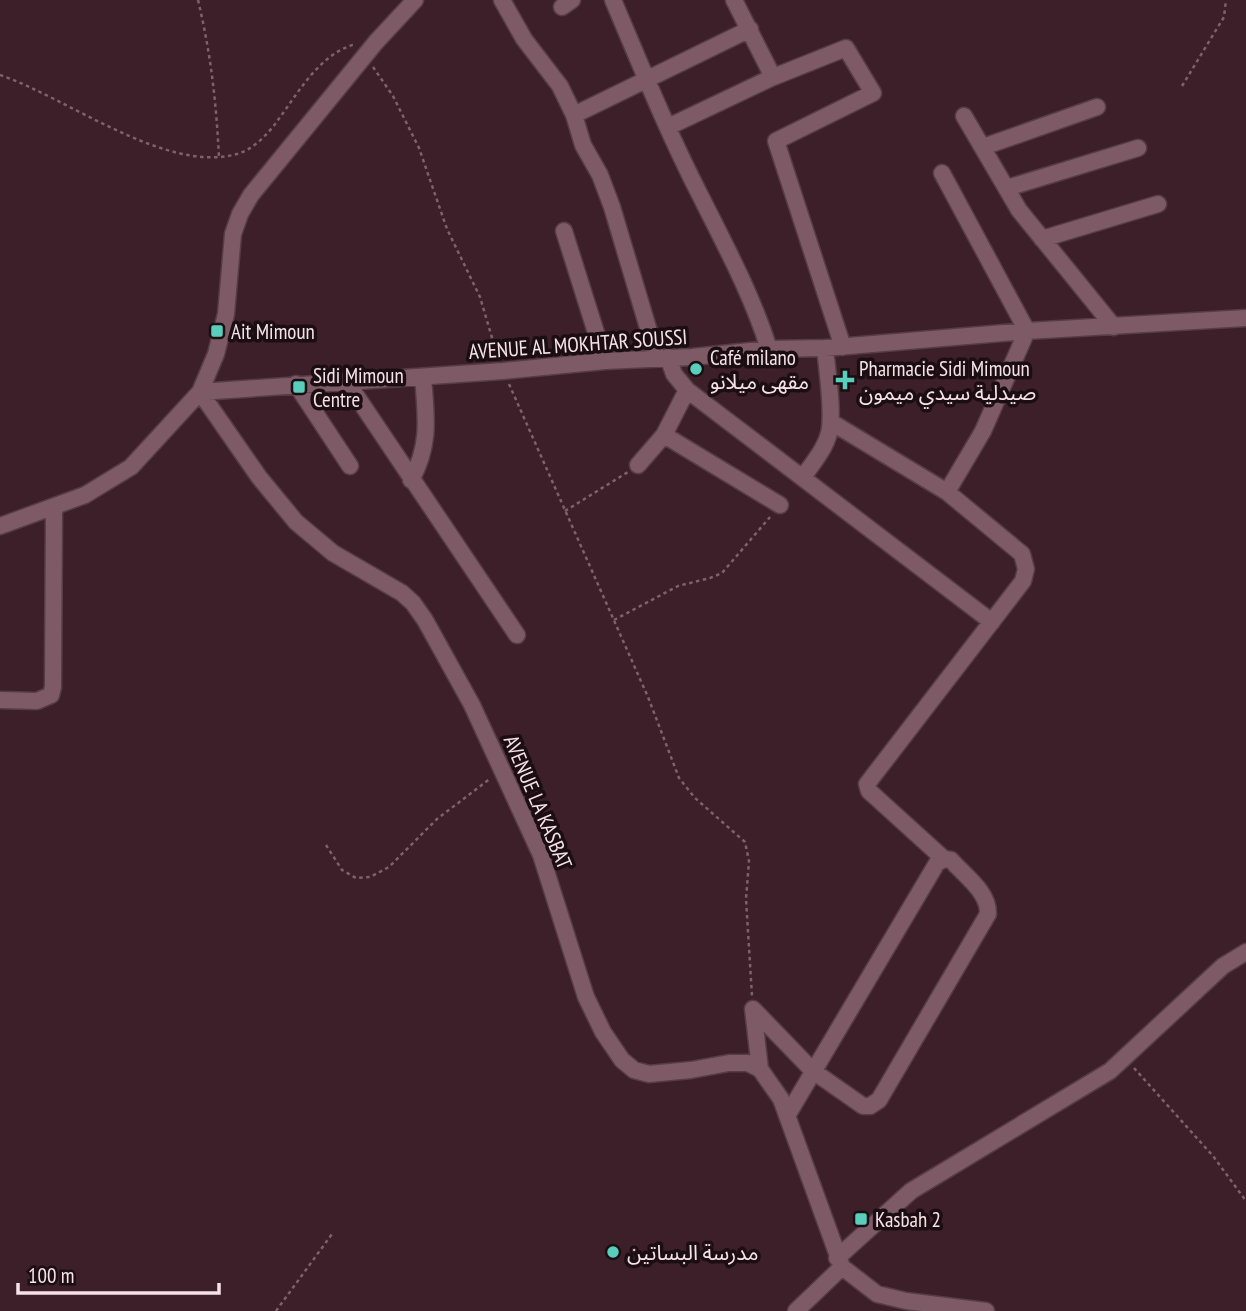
<svg xmlns="http://www.w3.org/2000/svg" width="1246" height="1311" font-family="'PT Sans Narrow','Noto Sans Arabic',sans-serif">
	<style>
		.lines { fill: none; stroke-linecap: round; stroke-linejoin: round }
		.minor-casing { stroke: #553c45; stroke-width: 19 }
		.path { stroke: #7d626b; stroke-width: 2.5; stroke-dasharray: 3.5 3.5; stroke-linecap: butt }
		.minor { stroke: #7d5a65; stroke-width: 16 }
		.poi-dot { fill: #5acebd; stroke: #1b0e12; stroke-width: 2.5 }
		.labels { text-anchor: middle; dominant-baseline: central; stroke-width: 7; stroke-linejoin: round; paint-order: stroke }
		.poi-label { font-size: 21px; fill: #f6e2e8; stroke: #1b0e12; text-anchor: start }
		.street-label { font-size: 21px; fill: #f6e2e8; stroke: #1b0e12 }
	</style>
	<rect width="100%" height="100%" fill="#3d1f29"/>
	<g class="lines">
		<defs>
			<path id="minor" d="M502,0L524,39L560,86L574,115L583,145L600,175L612,207L657,358
				M613,0C641,66 668,133 701,197C726,247 752,295 769,349
				M734,0L773,77
				M562,7L572,0
				M574,115L750,29
				M964,116L1019,210L1114,327
				M668,127L771,78L846,48L873,93L776,141L843,347
				M983,147L1097,107
				M942,173L1027,331L983,431L947,492
				M1007,188L1138,148
				M564,231L605,361
				M1042,239L1158,204
				M668,357L674,374L687,390L992,622
				M347,382L517,635
				M296,384L350,466
				M200,392L259,477L296,522L333,553L402,593L413,603L425,620L472,705L541,855L586,997L603,1032L622,1060L634,1070L649,1074L691,1070L729,1063H748L760,1069L781,1099L842,1267L877,1294L906,1301L986,1311
				M200,392L503,371L605,361L692,357L769,349L825,348L1027,331L1246,318
				M831,422L947,492L1022,554L1026,569L1023,581L867,784L869,791L944,859
				M664,435L780,505
				M638,465L664,435L687,390
				M803,477C813,463 825,449 829,433C834,413 827,370 825,348
				M411,480C431,444 426,416 423,377
				M0,526L85,495L131,467L200,392L216,354L226,314L233,234L240,214L251,195L376,42L415,0
				M0,700L37,701L51,695L53,687L54,507
				M753,1009L813,1071L863,1106H870L879,1100L988,914C989,892 965,876 951,860L944,859L937,863L787,1116
				M753,1009L760,1069
				M837,1258L911,1191L1110,1071L1223,966L1246,952
				M796,1311L842,1267"/>
		</defs>
		<use href="#minor" class="minor-casing"/>
		<path class="path" d="M198,0C211,55 216,100 219,157
			M373,67L393,96L419,148L447,229L480,297L498,358
			M0,75C68,98 166,174 237,154C254,149 268,134 278,120C298,93 320,53 356,44
			M1182,86L1224,17L1226,0
			M509,384L648,697L679,778L695,798L745,842L749,861L746,899L752,996
			M565,511L628,472
			M614,620L678,586L710,578L722,573L770,517
			M326,845L342,870L356,878L370,877L389,867L437,819L491,778
			M1134,1068L1213,1156L1246,1201
			M276,1311L332,1234"/>
		<use href="#minor" class="minor"/>
	</g>
	<g class="poi-dot">
		<rect x="210" y="324" width="14" height="14" rx="3.5"/>
		<circle cx="696" cy="369" r="7"/>
		<path d="M841.5 369.5h7v7h7v7h-7v7h-7v-7h-7v-7h7z"/>
		<rect x="292" y="380" width="14" height="14" rx="3.5"/>
		<rect x="854" y="1212" width="14" height="14" rx="3.5"/>
		<circle cx="613" cy="1252" r="7"/>
	</g>
	<g class="labels">
		<g class="poi-label">
			<text x="231" y="331">Ait Mimoun</text>
			<text x="710" y="357">Café milano<tspan x="710" dy="24">مقهى ميلانو</tspan></text>
			<text x="859" y="368">Pharmacie Sidi Mimoun<tspan x="859" dy="24">صيدلية سيدي ميمون</tspan></text>
			<text x="313" y="375">Sidi Mimoun<tspan x="313" dy="24">Centre</tspan></text>
			<text x="875" y="1219">Kasbah 2</text>
			<text x="627" y="1252">مدرسة البساتين</text>
		</g>
		<g class="street-label">
			<text transform="translate(578 344) rotate(-4)">AVENUE AL MOKHTAR SOUSSI</text>
			<text transform="translate(538 802) rotate(67)">AVENUE LA KASBAT</text>
		</g>
	</g>
	<path d="M18 1283v10h201v-10" fill="none" stroke="#f6e2e8" stroke-width="3.5"/>
	<text x="28" y="1283" font-size="21" fill="#f6e2e8" stroke="#1b0e12" stroke-width="5" paint-order="stroke">100 m</text>
</svg>
